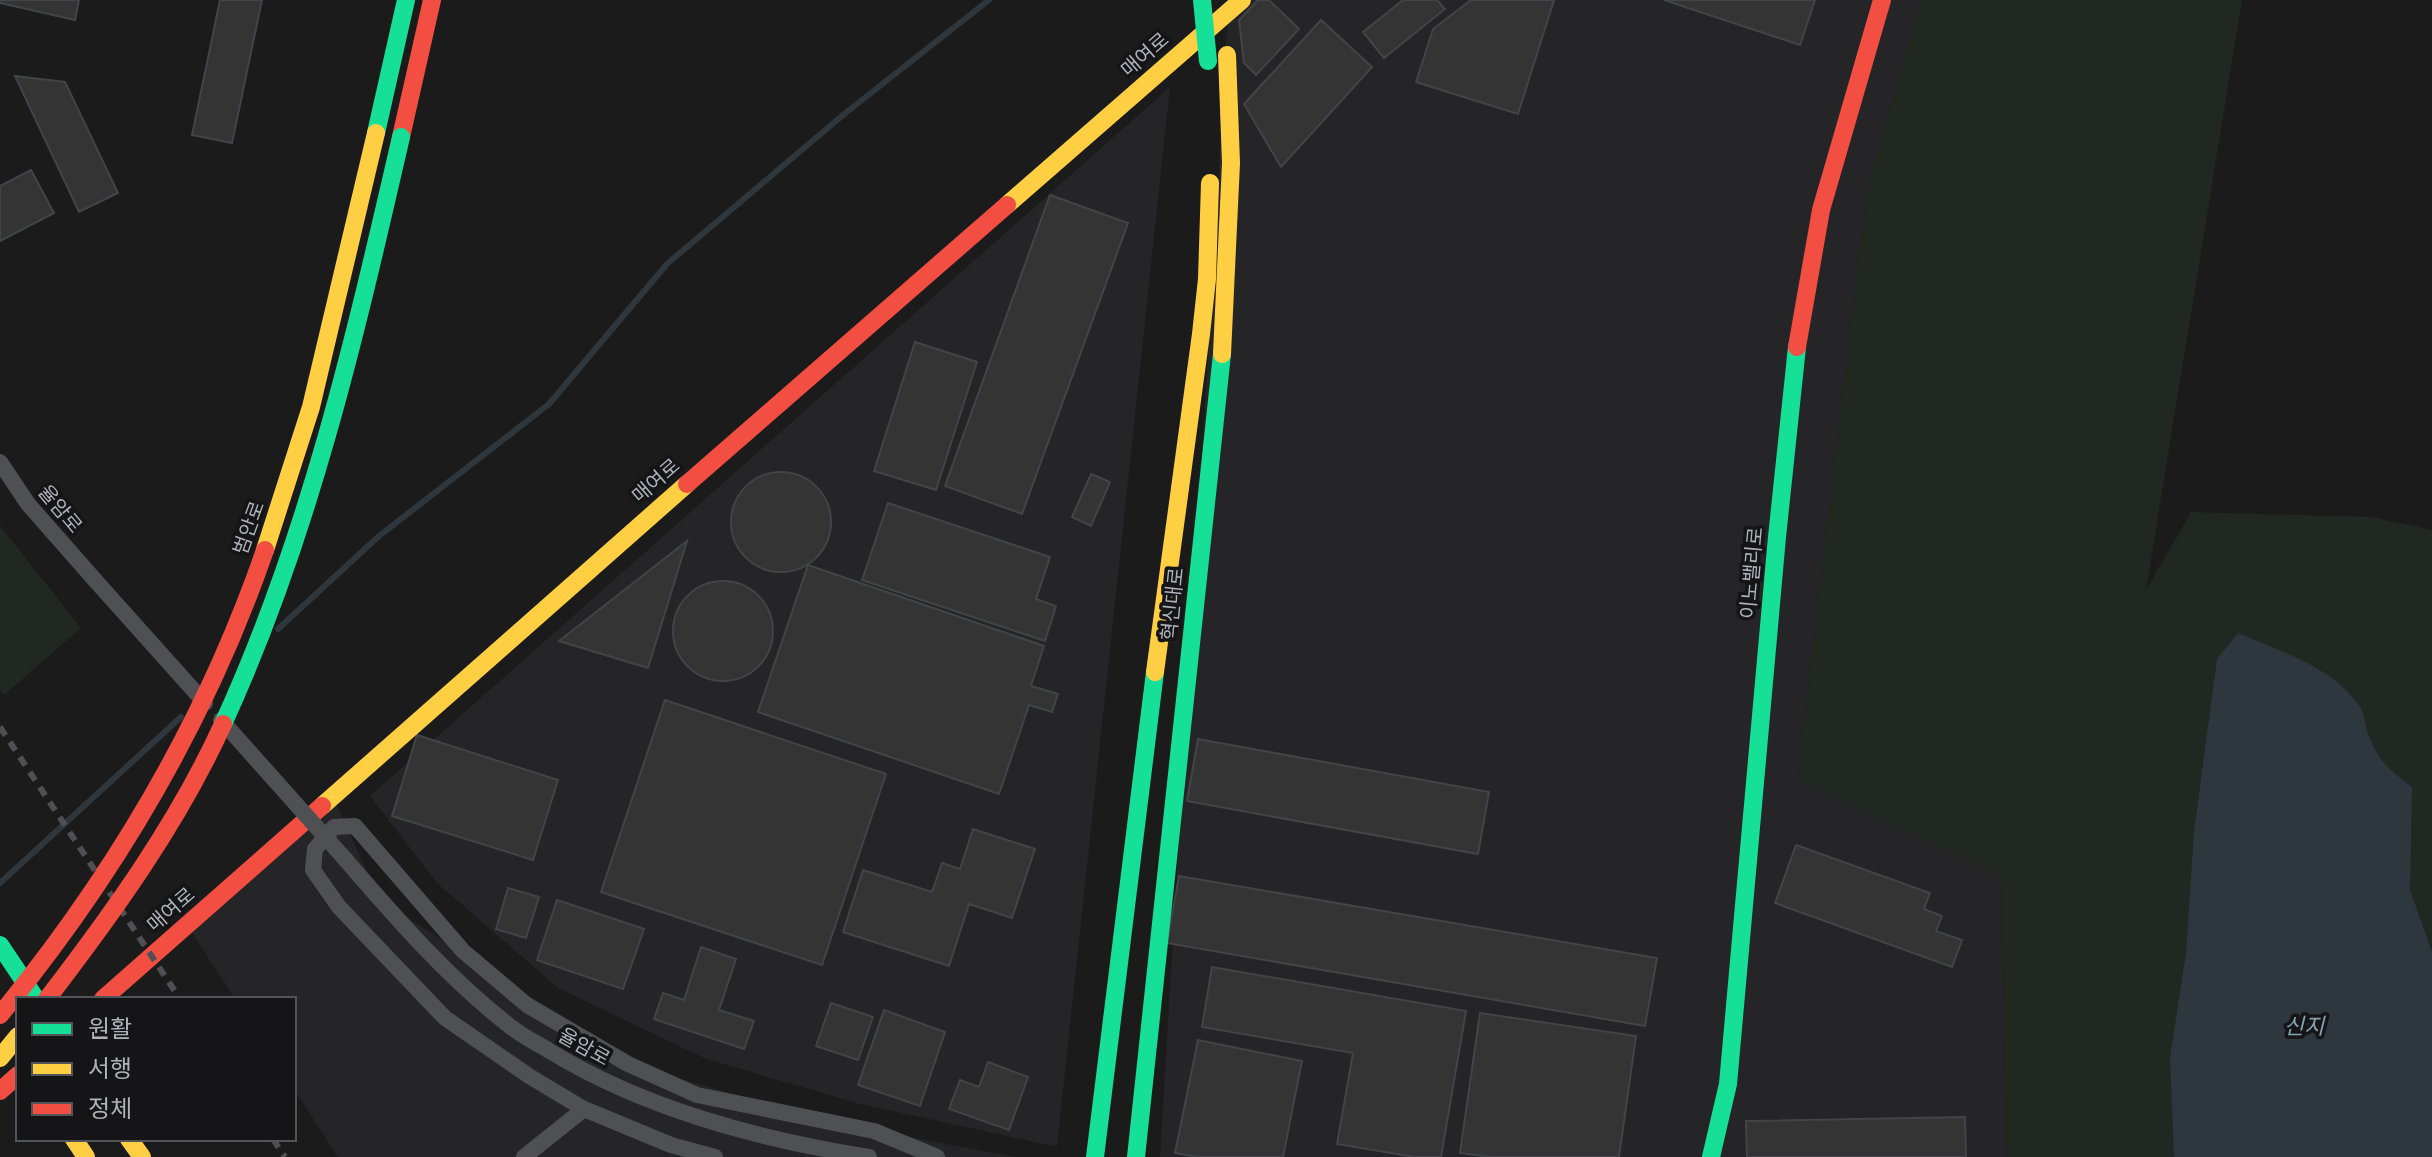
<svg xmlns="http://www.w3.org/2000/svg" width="2432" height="1157" font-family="'Nunito Sans','Noto Sans KR',sans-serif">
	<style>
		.built { fill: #252527 }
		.green { fill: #212822 }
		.water { fill: #2e373d }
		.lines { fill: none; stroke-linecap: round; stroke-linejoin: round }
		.stream { stroke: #2e373d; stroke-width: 6 }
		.building { fill: #343435; stroke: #434447; stroke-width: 2 }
		.street { stroke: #4f5054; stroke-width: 16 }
		.fast { stroke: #16e098; stroke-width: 18 }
		.slow { stroke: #ffcf43; stroke-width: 18 }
		.jam { stroke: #f24e42; stroke-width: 18 }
		.rail { stroke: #505052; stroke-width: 6; stroke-dasharray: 10 8; stroke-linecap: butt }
		.street-bridge { stroke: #4f5054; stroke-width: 16 }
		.fast-bridge { stroke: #16e098; stroke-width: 18 }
		.slow-bridge { stroke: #ffcf43; stroke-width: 18 }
		.jam-bridge { stroke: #f24e42; stroke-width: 18 }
		.labels { text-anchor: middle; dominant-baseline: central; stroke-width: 7; stroke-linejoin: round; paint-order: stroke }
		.street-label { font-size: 20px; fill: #adb2bb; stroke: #151517 }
		.water-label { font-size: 22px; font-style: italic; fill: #86a1b4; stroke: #151517 }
	</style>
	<rect width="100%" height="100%" fill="#1b1b1b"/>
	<path class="built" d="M1229,0H1921L1866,197L1797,779L2002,877L2006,1157H1160Z
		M1170,87L1057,1147L856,1103L704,1058L558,988L437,883L370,796Z
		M333,796L379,898L628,1064L835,1123L1015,1157H338L294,1089V999H235L187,925Z"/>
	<path class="green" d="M1921,0H2242L2146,590L2191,512L2372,517L2432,530V1157H2006L2002,877L1797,779L1866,197Z
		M0,526L81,628L4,695L0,690Z"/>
	<path class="water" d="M2238,633C2279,651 2334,667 2360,707C2365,715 2365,727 2369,736C2380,764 2390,770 2412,787L2410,890L2432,952V1157H2174L2170,1058L2186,953L2194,832L2217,659Z"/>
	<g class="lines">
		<path class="stream" d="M278,629L379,536L549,404L667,264L843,115L989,0
			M0,883L181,717"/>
	</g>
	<path class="building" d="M0,0H79L75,20L0,3Z
		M220,0H262L232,143L192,135Z
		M1258,0H1269L1299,29L1256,75L1244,63L1239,20Z
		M1403,0H1437L1445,9L1384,58L1363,32Z
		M1471,0H1554L1518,114L1416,82L1433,29Z
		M1664,0H1815L1800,45Z
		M1321,20L1372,67L1281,167L1244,104Z
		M15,76L65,82L118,193L79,212Z
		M31,170L54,213L0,241V186Z
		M1050,195L1128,223L1022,514L945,486Z
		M915,342L977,362L936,490L874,471Z
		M731 522a50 50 0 1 1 100 0a50 50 0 1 1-100 0Z
		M1091,474L1110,482L1091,526L1072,517Z
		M888,503L1050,557L1036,599L1056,606L1045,641L862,580Z
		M687,541L648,668L559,641Z
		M808,565L1044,646L1031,686L1058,694L1052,712L1029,705L999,794L758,712Z
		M673 631a50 50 0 1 1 100 0a50 50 0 1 1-100 0Z
		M665,700L886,774L822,965L601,892Z
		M417,735L558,780L533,860L392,816Z
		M1198,739L1489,792L1478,854L1187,801Z
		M973,829L1035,849L1012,918L969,904L949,966L843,932L863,870L932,892L942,863L960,869Z
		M1796,845L1930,893L1924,909L1942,916L1936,931L1962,940L1952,967L1775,903Z
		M1179,876L1657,958L1645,1026L1167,943Z
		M508,888L539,897L526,938L496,929Z
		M557,900L644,929L623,989L537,960Z
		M701,947L736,959L719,1010L754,1021L744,1049L654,1019L663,993L684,1000Z
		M1212,967L1466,1011L1441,1157H1415L1337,1144L1353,1053L1202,1027Z
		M831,1003L873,1017L858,1060L816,1046Z
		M884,1010L945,1032L920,1106L858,1085Z
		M1480,1013L1636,1036L1619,1157H1490L1460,1153Z
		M1198,1040L1302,1061L1283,1157H1197L1175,1153Z
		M988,1062L1028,1077L1009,1130L949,1109L960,1080L979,1087Z
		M1965,1117L1966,1157H1747L1746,1121Z"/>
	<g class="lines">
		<path class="street" d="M0,462L28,504L94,579
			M345,859C397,919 448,978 511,1027C522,1036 536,1043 548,1050C644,1109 758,1139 869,1157
			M524,1157L584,1109
			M715,1157L671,1145L584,1109L529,1076L445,1018L339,907L313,870L315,849L334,827L355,826L463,951L527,1005L628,1064L697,1095L874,1131L937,1157"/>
		<path class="fast" d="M376,133L406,0
			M0,945L36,999
			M1095,1157L1155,672
			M1136,1157L1222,354
			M1711,1157L1728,1084L1777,537L1797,347"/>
		<path class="slow" d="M1007,205L1242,0
			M1222,354L1231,163L1227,55
			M1155,672L1201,334L1207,279L1210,183
			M322,806L687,484
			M74,1139L86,1157
			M129,1139L142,1157"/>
		<path class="jam" d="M401,137L432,0
			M1797,347L1821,210L1882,0
			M687,484L1007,205
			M103,999L322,806
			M0,1091L18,1075"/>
		<path class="rail" d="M0,727L180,999
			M273,1139L285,1157"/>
		<path class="street-bridge" d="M94,579L205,703
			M221,720L345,859"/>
		<path class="fast-bridge" d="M1202,0L1208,61
			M223,724C309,537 355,337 401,137"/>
		<path class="slow-bridge" d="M265,550L311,407L376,133
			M0,1058L18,1036"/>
		<path class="jam-bridge" d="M47,999C113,913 178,823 223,724
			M0,1015C114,876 206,721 265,550"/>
	</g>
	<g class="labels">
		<g class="street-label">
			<text transform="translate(1145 55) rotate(-41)">매여로</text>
			<text transform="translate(656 481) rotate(-41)">매여로</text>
			<text transform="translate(60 509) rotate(50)">율암로</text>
			<text transform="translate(249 528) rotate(-70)">범안로</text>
			<text transform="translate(1752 573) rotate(-85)">이노밸리로</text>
			<text transform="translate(1173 604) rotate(-84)">혁신대로</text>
			<text transform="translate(171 910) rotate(-41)">매여로</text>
			<text transform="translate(584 1047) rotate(29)">율암로</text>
		</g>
		<g class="water-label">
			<text x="2304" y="1027">신지</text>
		</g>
	</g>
	<rect x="16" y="997" width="280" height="144" fill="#151517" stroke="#525459" stroke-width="2"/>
	<rect x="32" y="1023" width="40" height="12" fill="#16e098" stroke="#525459" stroke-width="2"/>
	<text x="88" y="1037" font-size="24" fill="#adb2bb">원활</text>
	<rect x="32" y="1063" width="40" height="12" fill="#ffcf43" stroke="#525459" stroke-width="2"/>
	<text x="88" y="1077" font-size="24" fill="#adb2bb">서행</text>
	<rect x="32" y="1103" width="40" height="12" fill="#f24e42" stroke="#525459" stroke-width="2"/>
	<text x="88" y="1117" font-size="24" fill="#adb2bb">정체</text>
</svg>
